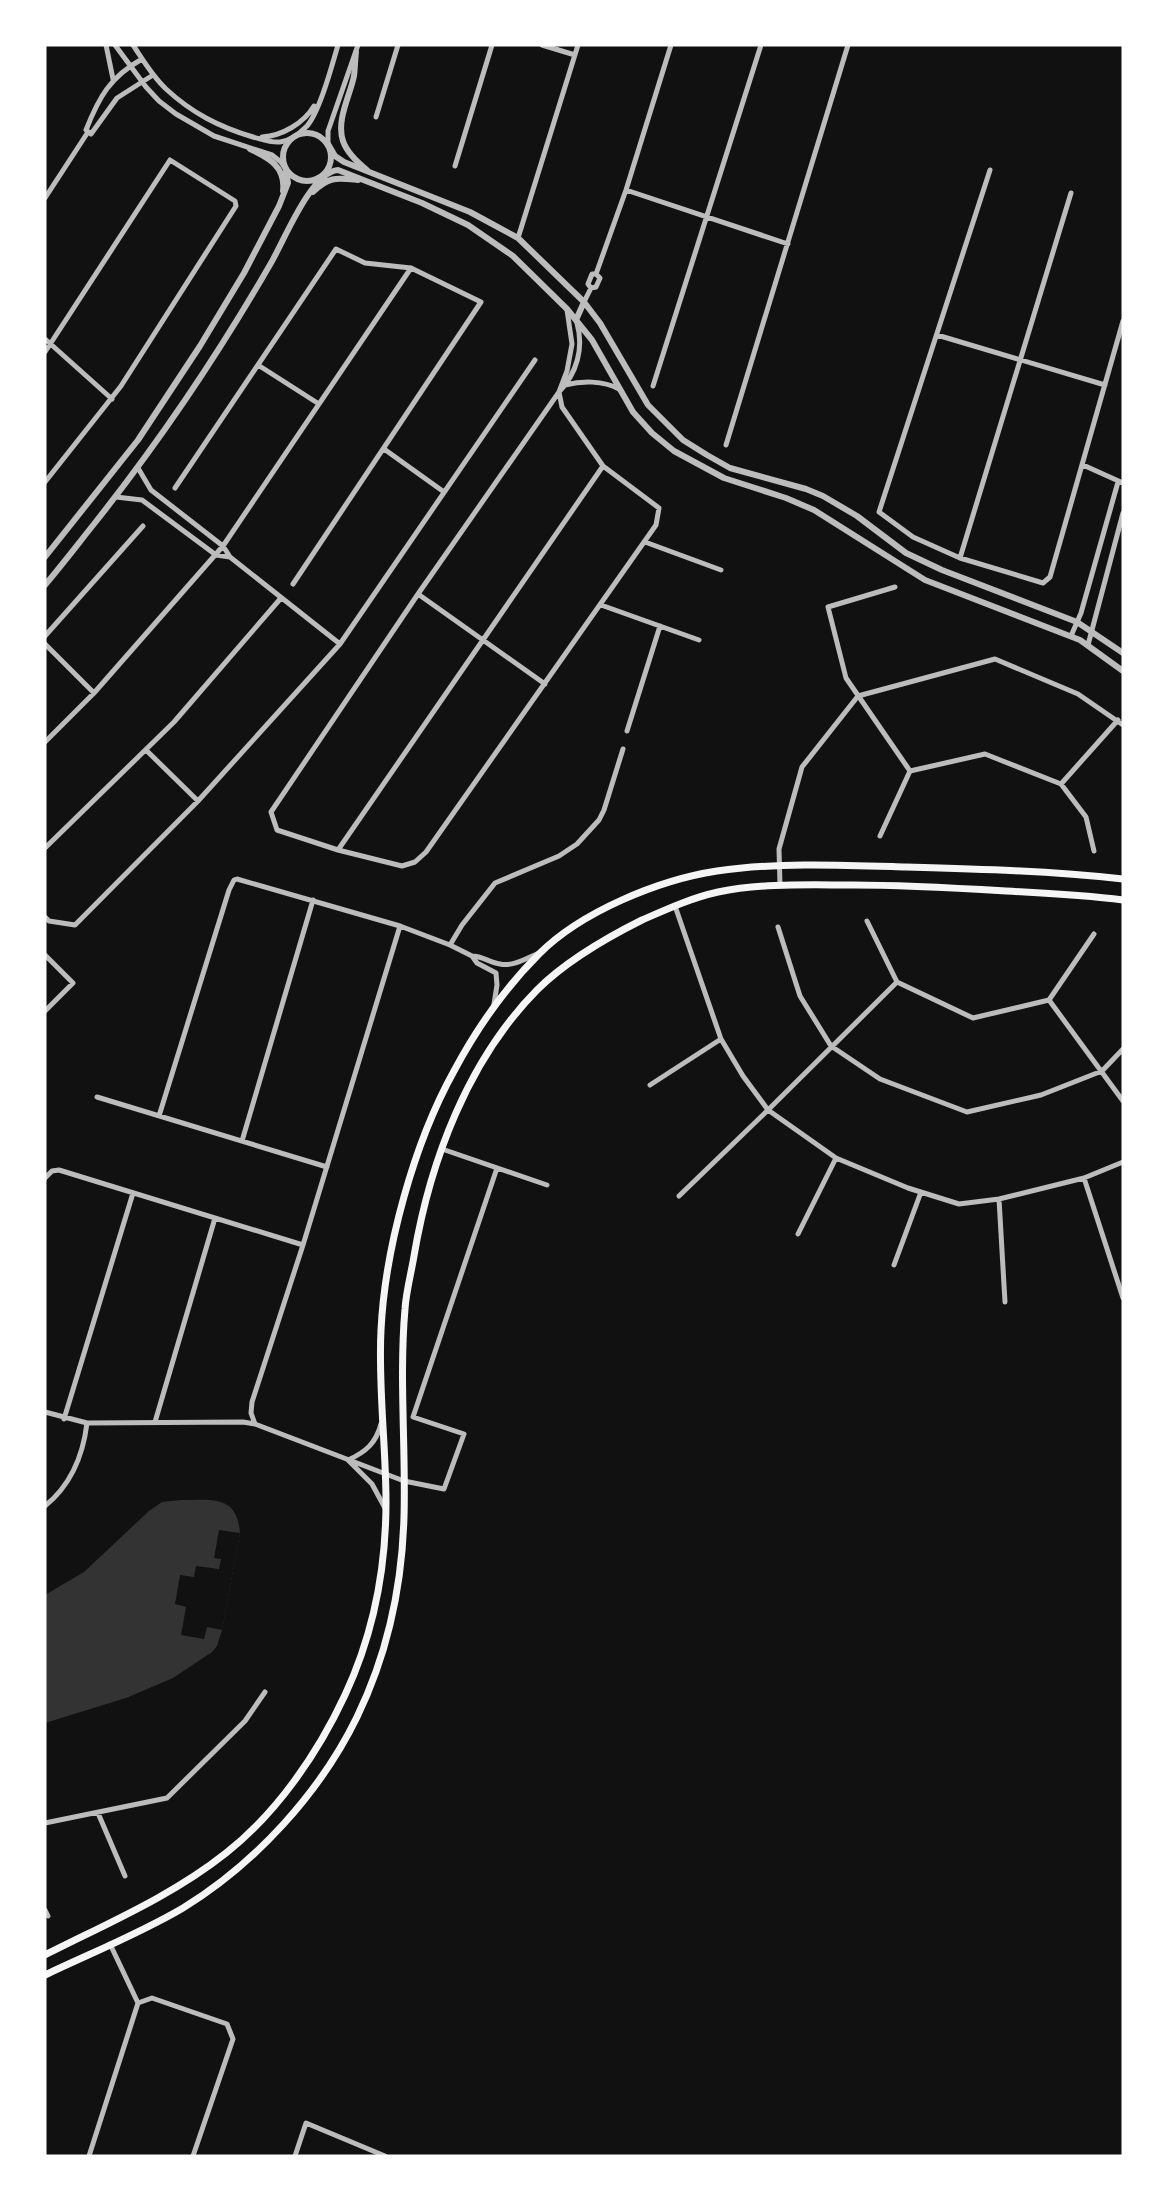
<svg xmlns="http://www.w3.org/2000/svg" width="1168" height="2201" font-family="'Noto Sans',sans-serif">
	<style>
		.water { fill: #333 }
		.pier { fill: #111 }
		.lines { fill: none; stroke-linecap: round; stroke-linejoin: round }
		.minor { stroke: #bcbcbc; stroke-width: 5 }
		.tertiary { stroke: #bcbcbc; stroke-width: 6 }
		.secondary { stroke: #f5f5f5; stroke-width: 7 }
	</style>
	<rect width="100%" height="100%" fill="#111"/>
	<path class="water" d="M181,1500C212,1500 237,1494 240,1533L222,1630L217,1646L212,1652L173,1678L126,1698L45,1723V1595L84,1572L149,1511L162,1502Z"/>
	<path class="pier" d="M219,1530L240,1533L222,1630L207,1627L204,1639L181,1635L186,1607L175,1604L180,1575L194,1577L196,1566L219,1569L221,1559L214,1558Z"/>
	<g class="lines">
		<path class="minor" d="M106,45L113,79
			M115,45L146,87L159,101L176,114L214,136L272,155L281,162L286,170
			M133,45C143,60 152,76 166,89C192,113 219,127 253,137C261,139 271,143 280,142C290,141 300,133 307,126C320,111 332,65 338,45
			M542,45L575,55
			M142,59C110,77 99,97 86,130L91,134L117,98L153,75
			M376,117L398,45
			M262,137C282,136 304,123 314,106
			M328,144V131L358,45
			M455,166L492,45
			M990,170L879,512L913,537L960,558L1043,583L1050,577L1123,321
			M626,190L788,244
			M45,198L88,132
			M518,238L578,45
			M596,274L626,190L671,45
			M591,288L588,284L592,274H596
			M584,302L591,288L596,287L600,278L596,274
			M567,310L572,344L567,371L559,392L562,407L603,466L659,508L656,525L426,852L415,862L402,866L338,850L277,830L271,812L418,594L559,392C577,373 584,348 577,323
			M937,335L1105,385
			M45,339L112,399
			M45,352L170,160L235,201L236,206L121,386L45,482
			M258,365L319,404
			M565,385C581,381 603,380 619,389
			M653,386L761,45
			M726,445L848,45
			M384,449L444,492
			M1083,465L1123,483
			M138,468L151,490L223,546L230,557L340,644
			M175,488L336,249L365,263L411,268L481,302L293,584
			M116,497L142,500L216,555L230,557
			M645,542L721,570
			M960,558L1071,193
			M895,587L828,607L846,678L910,771
			M418,594L545,684
			M601,605L699,640
			M45,636L143,526
			M1071,636L1081,613L1118,482
			M45,644L94,693
			M1088,645L1123,513
			M627,731L660,626
			M45,742L94,693L223,546L411,268
			M146,750L198,801
			M1061,784L1118,720
			M880,836L910,771L985,754L1061,784L1086,817L1094,851
			M45,848L174,722L281,598
			M338,850L603,466
			M780,885L779,849L802,767L858,696L995,659L1078,694L1123,725
			M675,906L721,1039L743,1076L768,1110L836,1158L908,1188L959,1204L999,1199L1084,1178L1123,1162
			M45,917L49,921L75,925L198,801L340,644L535,360
			M867,921L897,982L973,1018L1049,1000L1094,934
			M778,927L800,996L831,1046L880,1079L967,1112L1041,1095L1102,1071L1123,1049
			M450,945L462,925L495,883L559,856L577,844L599,820L604,810L623,749
			M45,955L73,983L45,1011
			M472,956C483,956 490,963 500,964C513,967 527,958 539,953
			M1049,1000L1123,1101
			M650,1085L721,1039
			M97,1097L327,1167
			M159,1116L229,890L234,880L237,879L400,926L450,945L472,956L477,963L496,973L497,985L494,1004
			M242,1141L313,900
			M442,1149L547,1185
			M45,1178L52,1171L59,1170L303,1245
			M1084,1178L1123,1298
			M679,1196L768,1110L897,982
			M999,1199L1005,1302
			M798,1234L836,1158
			M894,1265L921,1192
			M45,1412L87,1423L243,1422L255,1424L404,1481L444,1489L464,1434L413,1417L497,1168
			M64,1419L133,1193
			M155,1422L215,1218
			M255,1424L251,1413L252,1402L303,1245L400,926
			M381,1424C376,1443 366,1452 348,1460L372,1484L385,1508
			M45,1506C71,1485 83,1456 87,1423
			M98,1813L125,1876
			M45,1823L167,1798L245,1721L265,1692
			M45,1910L48,1916
			M138,2003L152,1998L227,2024L233,2039L193,2156
			M89,2156L138,2003L110,1944
			M295,2156L306,2123L385,2156"/>
		<path class="tertiary" d="M356,52C355,60 355,68 354,76C350,96 336,120 343,141C347,153 357,162 367,170
			M283 157a24 24 0 1 1 48 0a24 24 0 1 1-48 0Z
			M328,144L335,156L344,162L470,212L518,238L584,302L600,323L648,405L683,440L707,455L730,468L806,489L823,496L857,516L906,553L942,570L1077,622L1123,653
			M250,149C269,158 286,167 283,191
			M313,192C329,176 337,178 358,180
			M576,320L584,302
			M45,557L138,440L200,346L244,273L279,206L288,183L286,170
			M45,585C62,565 78,544 94,524C159,442 218,355 271,263C284,241 311,172 338,170L422,203L468,225L513,256L567,309L592,340L633,412L652,433L674,451L724,478L786,498L814,510L925,580L1080,640L1123,671"/>
		<path class="secondary" d="M45,1955C106,1924 172,1896 226,1853C277,1813 318,1753 345,1695C373,1635 386,1568 386,1502C386,1445 378,1387 381,1330C385,1248 414,1143 454,1071C477,1028 504,989 539,954C581,912 658,880 717,871C779,862 843,865 906,867C979,869 1051,871 1123,879
			M45,1975C91,1953 139,1934 183,1908C255,1864 320,1793 357,1717C388,1653 402,1587 404,1517C406,1448 399,1378 405,1309C406,1292 411,1274 414,1256C430,1161 468,1060 537,990C566,961 606,938 642,920C667,909 691,898 718,892C762,883 808,885 853,885C904,885 955,888 1006,891C1045,893 1084,895 1123,900"/>
	</g>
	<rect width="1168" height="2201" fill="none" stroke="#ffffff" stroke-width="93"/>
</svg>
